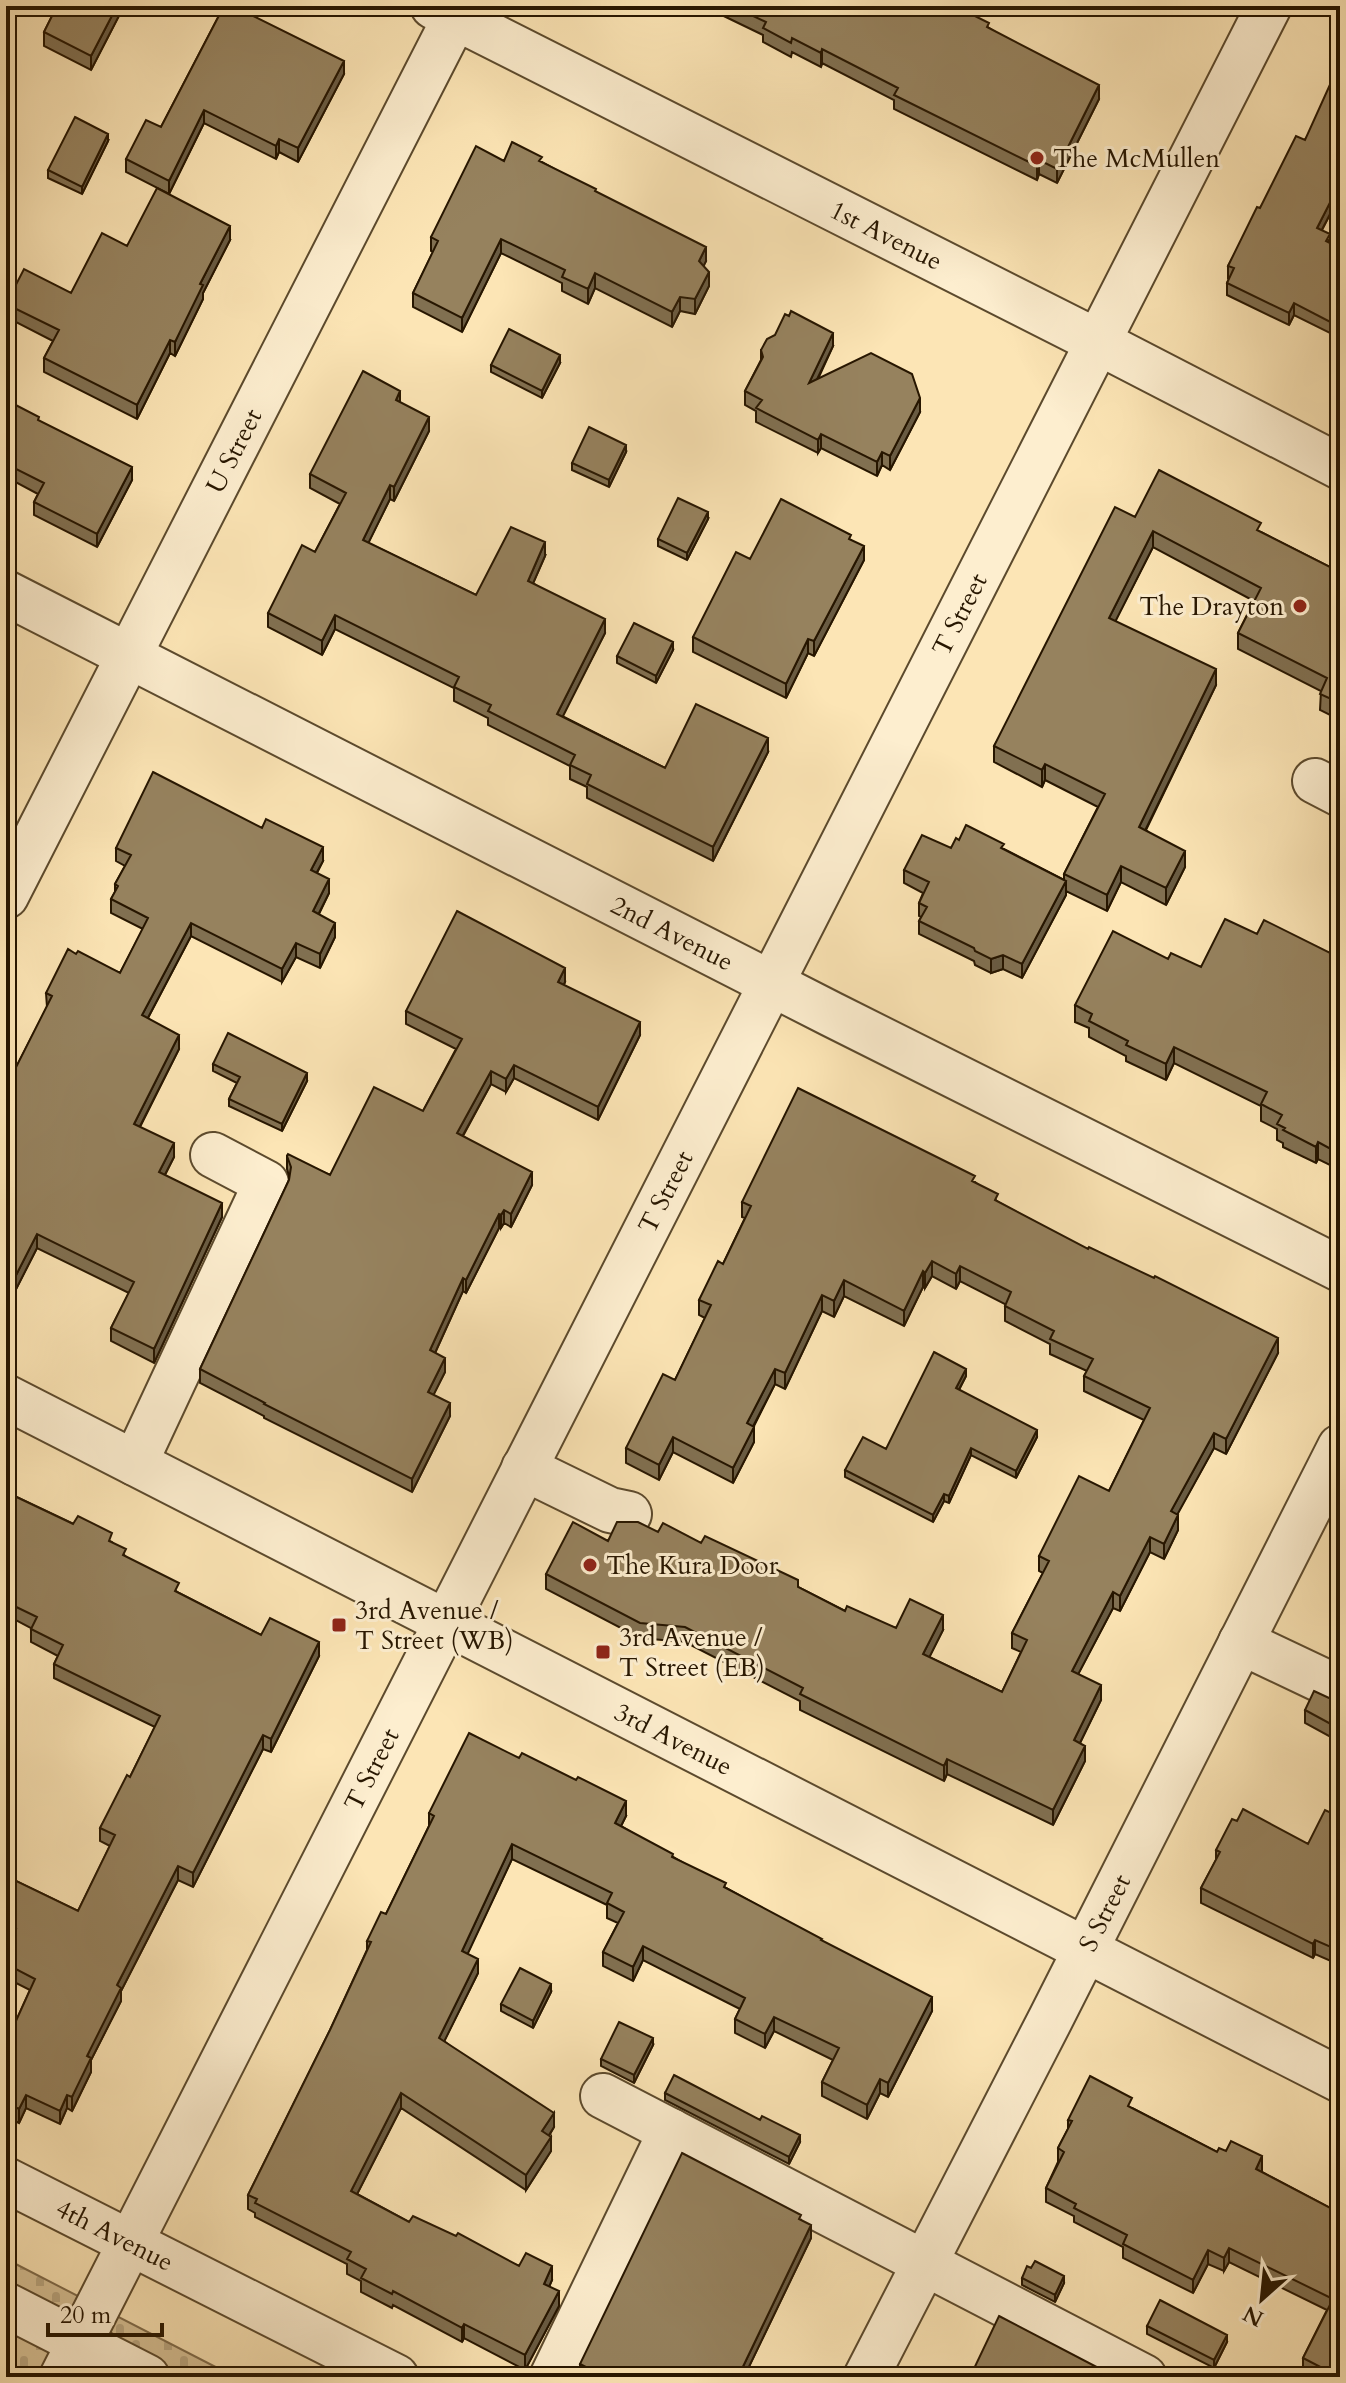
<svg xmlns="http://www.w3.org/2000/svg" width="1346" height="2383" font-family="Cardo,serif">
	<style>
		.cemetery { fill: url(#cemetery-stones); stroke: #806c4b; stroke-width: 2 }
		.lines { fill: none; stroke-linecap: round; stroke-linejoin: round }
		.minor-casing { stroke: #5c4a2d; stroke-width: 48 }
		.minor { stroke: #fdeecf; stroke-width: 44 }
		.wall { fill: #817051; stroke: #271600; stroke-width: 2 }
		.shaded-wall { fill: #695b42; stroke: #271600; stroke-width: 2 }
		.building { fill: #96825e; stroke: #271600; stroke-width: 2 }
		.poi-dot { fill: #8f2418; stroke: #fdeecf; stroke-width: 3 }
		.labels { text-anchor: middle; dominant-baseline: central; stroke-width: 6; stroke-linejoin: round; paint-order: stroke }
		.poi-label { font-size: 26px; fill: #271600; stroke: #fdeecf; text-anchor: start }
		.street-label { font-size: 26px; fill: #271600; stroke: #fdeecf }
	</style>
	<defs>
		<pattern id="cemetery-stones" width="16" height="16" patternUnits="userSpaceOnUse" patternTransform="scale(2)"><rect width="16" height="16" fill="#d8c296"/><path d="M2 7V4a2 2 0 0 1 4 0v3zM10 15v-3a2 2 0 0 1 4 0v3z" fill="#b9a680"/></pattern>
	</defs>
	<rect width="100%" height="100%" fill="#fce5b5"/>
	<filter id="stains"><feTurbulence type="fractalNoise" baseFrequency=".0025" numOctaves="4"/><feColorMatrix values="0 0 0 0 .2 0 0 0 0 .09 0 0 0 0 .02 0 0 0 .5 -.17"/></filter>
	<radialGradient id="worn" r=".72"><stop offset=".6" stop-color="#630" stop-opacity="0"/><stop offset="1" stop-color="#630" stop-opacity=".3"/></radialGradient>
	<path class="cemetery" d="M6,2259L235,2377H6Z"/>
	<g class="lines">
		<defs>
			<g id="minor">
				<path id="s1" d="M433,6L1098,342L1340,467"/>
				<path id="s2" d="M6,593L831,1014L1340,1269"/>
				<path d="M1315,781L1340,794"/>
				<path id="s3" d="M6,896L461,6"/>
				<path id="s4" d="M6,1397L1340,2080"/>
				<path d="M135,1463L266,1183L213,1155"/>
				<path d="M524,1468L610,1510L629,1514"/>
				<path d="M1241,1642L1340,1689"/>
				<path d="M603,2096L1144,2377"/>
				<path id="s5" d="M6,2180L396,2377"/>
				<path d="M6,2305L147,2377"/>
				<path id="s6" d="M62,2377L1269,6"/>
				<path d="M552,2377L671,2131"/>
				<path id="s7" d="M866,2377L1051,2018L1340,1447"/>
			</g>
		</defs>
		<use href="#minor" class="minor-casing"/>
		<use href="#minor" class="minor"/>
	</g>
	<path class="wall" d="M57,6H124L91,70L44,46V32Z
		M224,6L344,74L298,162L279,152L276,159L204,123L169,194L126,172V159L161,127Z
		M703,6H955L1099,99L1057,183L1039,174L1037,180L894,109V100L822,63L821,67L792,52L791,57L763,42V35Z
		M1340,82V195L1322,230L1330,243L1340,248V338L1294,315L1289,325L1227,295V283L1229,278H1228V266L1260,208L1305,140Z
		M108,141L82,194L48,178V170Z
		M504,161L542,162L596,192L706,261L703,266L709,286L695,314L680,311L672,327L595,288L588,304L562,291V283L501,253L462,332L413,307V293L433,252L431,251V237Z
		M230,240L203,293V299L175,356L170,353L137,419L44,372V358L53,341L6,317V304L71,293L127,246Z
		M833,346L818,379L920,412L890,470L882,465L877,476L821,448L818,453L756,422V411L745,405V391L761,360V350Z
		M560,363L542,398L491,372V365Z
		M6,400L132,480L97,547L34,515V502L38,494L6,477Z
		M400,403L429,431L394,501L390,499L368,543L476,595L545,556L533,583L605,633L562,716L665,768L768,752L713,861L587,798V787L570,779V766L488,725V718L454,701V688L335,629L322,655L268,627V613L315,552L340,504L310,488V474Z
		M626,452L609,487L572,470V463Z
		M1135,517L1261,532L1340,572V720L1320,710L1321,691L1238,649V633L1254,601L1153,547L1115,621L1216,685L1146,830L1185,867L1166,905L1121,882L1107,911L1066,891V895L1022,978L1003,969L991,973L975,965L974,961L919,934V921L921,917L919,916V903L923,893L904,883V870L951,848L959,840L1004,849L1064,880V874L1098,807L1045,780L1042,787L994,762V746Z
		M708,519L687,560L658,546V539Z
		M851,540L864,560L814,656L808,653L786,698L693,652V637L750,559Z
		M673,650L656,683L617,663V656Z
		M116,848L323,861L317,873L329,893L319,914L335,937L320,968L296,957L282,982L191,936L148,1018L179,1049L140,1127L174,1157L165,1175L222,1217L154,1363L111,1341V1328L129,1293L37,1248L10,1301L6,1299V1087L47,1007L46,993L76,954L120,973L143,929L111,913V899L115,892V884L125,866L116,861Z
		M1257,934L1330,953L1340,948V1170L1318,1159L1316,1163L1283,1147V1143L1277,1140V1129L1261,1121V1106L1174,1063L1166,1080L1126,1061V1056L1089,1037V1028L1075,1022V1005L1168,959L1201,967Z
		M565,982L564,985L640,1035L598,1120L514,1078L506,1092L491,1084L463,1136L532,1185L511,1227L504,1223L501,1228H499L466,1293L463,1291L435,1353L445,1372L433,1395L450,1416L412,1492L264,1418V1416L200,1383V1369L289,1180V1176L287,1169V1156L330,1175L423,1111L456,1049L406,1024V1011Z
		M213,1064L307,1081L282,1131L229,1106V1099L237,1083L213,1071Z
		M975,1182L998,1202L1278,1353L1226,1454L1214,1448L1177,1514L1178,1530L1164,1559L1150,1552L1120,1611L1113,1608L1078,1674L1101,1700L1080,1743L1085,1761L1053,1825L947,1774L944,1781L800,1710V1701L685,1642L640,1638L546,1589V1574L608,1541L658,1532L701,1543L798,1587L845,1611L896,1628L943,1630L929,1657L1002,1692L1021,1652L1012,1648V1633L1043,1573L1039,1571V1556L1109,1491L1144,1420L1084,1391V1376L1087,1371L1050,1354V1344L1005,1321V1304L960,1281L956,1289L932,1276L925,1288L923,1287L904,1326L844,1296L834,1317L822,1311L785,1389L775,1384L754,1426V1442L733,1483L673,1452L659,1480L626,1463V1448L675,1380L705,1318L699,1315V1300L723,1264L745,1218L742,1217V1202Z
		M966,1376L959,1390L1037,1437L1016,1478L971,1455L949,1503L944,1501L933,1522L845,1477V1470L886,1449Z
		M6,1492L112,1542L126,1557L179,1593L261,1635L319,1656L271,1752L263,1749L193,1887L178,1880L121,1991V2001L91,2060V2072L72,2111L67,2108L60,2124L26,2108L19,2123L6,2116V2030L11,2032L30,1990L6,1978V1949L10,1940L6,1938V1876L78,1911L110,1846L100,1841V1828L130,1777L155,1727L54,1678V1664L58,1656L31,1642V1628L6,1615Z
		M1329,1698L1340,1700V1742L1305,1723V1710Z
		M429,1813L626,1816L621,1826L726,1888L822,1941L932,2011L888,2097L880,2093L867,2119L822,2096V2082L833,2060L774,2031L765,2048L735,2033V2019L740,2009L643,1960L633,1981L603,1966V1952L618,1923L607,1918V1905L512,1859L467,1954L478,1973L444,2041L554,2127L549,2136L551,2151L526,2190L401,2108L357,2194L409,2222L519,2266L552,2280L549,2287L559,2306L525,2370L464,2338L462,2342L393,2305L392,2308L361,2292V2281L347,2274V2264L255,2217V2213L248,2209V2195L330,2030L367,1950V1941L386,1914L429,1826Z
		M1340,1817V1965L1315,1954L1313,1958L1201,1903V1888L1216,1860V1850L1237,1821L1308,1844Z
		M551,1992L533,2028L501,2011V2004Z
		M653,2045L634,2083L601,2066V2059Z
		M665,2093L800,2142L789,2164L665,2100Z
		M1132,2108L1217,2152L1262,2170V2172L1340,2213V2377H1313L1303,2372V2358L1327,2310L1229,2262L1224,2271L1208,2264L1193,2293L1123,2258V2247L1074,2222V2216L1046,2202V2188L1058,2162V2148L1068,2129V2120Z
		M801,2220L811,2238L744,2377L580,2376V2364Z
		M1031,2268L1064,2283L1055,2302L1022,2285V2278Z
		M1147,2326L1227,2342L1214,2368L1147,2334Z"/>
	<path class="shaded-wall" d="M117,6H124L91,70V56Z
		M822,49V63L821,67V53Z
		M344,61V74L298,162V148Z
		M1099,85V99L1057,183V169Z
		M204,110V123L169,194V181Z
		M108,134V141L82,194V187Z
		M279,139V152L276,159V146Z
		M1039,160V174L1037,180V166Z
		M1340,183V195L1317,239V228Z
		M230,226V240L203,293V299L175,356V342L200,284Z
		M501,239V253L462,332V318Z
		M706,247V261L699,276V261Z
		M709,272V286L695,314V299Z
		M595,273V288L588,304V289Z
		M680,297V311L672,327V312Z
		M1294,303V315L1289,325V313Z
		M833,333V346L809,396V383Z
		M170,340V353L137,419V405Z
		M560,355V363L542,398V391Z
		M400,391V405L396,400Z
		M920,398V412L890,470V456Z
		M429,417V431L394,501V487Z
		M821,434V448L818,453V440Z
		M626,445V452L609,487V480Z
		M882,452V465L877,476V462Z
		M132,467V480L97,547V534Z
		M390,485V499L363,554V540Z
		M708,512V519L687,560V553Z
		M1153,531V547L1109,634V618Z
		M545,542V556L528,595V581Z
		M864,546V560L814,656V641Z
		M335,615V629L322,655V641Z
		M605,619V633L557,728V714Z
		M808,639V653L786,698V684Z
		M673,642V650L656,683V676Z
		M1216,669V685L1139,843V827Z
		M768,738V752L713,861V847Z
		M1045,764V780L1042,787V770Z
		M323,847V861L311,883V870Z
		M1185,851V867L1166,905V888Z
		M1121,866V882L1107,911V895Z
		M329,879V893L313,925V911Z
		M1066,881V895L1022,978V964Z
		M191,923V936L142,1029V1015Z
		M335,923V937L320,968V954Z
		M296,943V957L282,982V969Z
		M1003,955V969L991,973V959Z
		M565,968V982L558,996V982Z
		M640,1022V1035L598,1120V1107Z
		M179,1035V1049L134,1138V1124Z
		M1174,1047V1063L1166,1080V1064Z
		M514,1065V1078L506,1092V1079Z
		M491,1071V1084L457,1146V1133Z
		M307,1073V1081L282,1131V1124Z
		M1318,1142V1159L1316,1163V1147Z
		M174,1143V1157L159,1186V1172Z
		M532,1172V1185L511,1227V1214Z
		M222,1203V1217L154,1363V1349Z
		M504,1210V1223L501,1228V1215Z
		M499,1214V1228L466,1293V1280Z
		M37,1234V1248L10,1301V1287Z
		M932,1261V1276L925,1288V1273Z
		M960,1266V1281L956,1289V1274Z
		M923,1271V1287L904,1326V1311Z
		M463,1278V1291L430,1364V1350Z
		M844,1280V1296L834,1317V1301Z
		M822,1295V1311L785,1389V1373Z
		M1278,1338V1353L1226,1454V1439Z
		M445,1358V1372L428,1406V1392Z
		M775,1369V1384L747,1438V1423Z
		M966,1369V1376L956,1395V1388Z
		M450,1403V1416L412,1492V1479Z
		M754,1427V1442L733,1483V1468Z
		M1037,1430V1437L1016,1478V1471Z
		M1214,1433V1448L1171,1526V1511Z
		M673,1437V1452L659,1480V1465Z
		M971,1448V1455L949,1503V1496Z
		M944,1494V1501L933,1522V1515Z
		M1178,1515V1530L1164,1559V1544Z
		M1150,1537V1552L1120,1611V1596Z
		M1113,1592V1608L1072,1686V1671Z
		M943,1615V1630L923,1670V1654Z
		M319,1642V1656L271,1752V1739Z
		M1101,1685V1700L1074,1755V1740Z
		M263,1735V1749L193,1887V1873Z
		M1085,1746V1761L1053,1825V1810Z
		M947,1759V1774L944,1781V1766Z
		M626,1801V1816L615,1838V1823Z
		M512,1844V1859L462,1966V1951Z
		M178,1866V1880L121,1991V2001L91,2060V2072L72,2111V2097L87,2056L117,1985Z
		M1315,1940V1954L1313,1958V1944Z
		M643,1946V1960L633,1981V1967Z
		M478,1959V1973L439,2052V2038Z
		M551,1984V1992L533,2028V2021Z
		M932,1997V2011L888,2097V2083Z
		M774,2017V2031L765,2048V2034Z
		M653,2038V2045L634,2083V2075Z
		M880,2079V2093L867,2119V2105Z
		M401,2093V2108L351,2206V2191Z
		M26,2095V2108L19,2123V2109Z
		M67,2095V2108L60,2124V2111Z
		M554,2113V2127L542,2146V2131Z
		M800,2135V2142L789,2164V2157Z
		M551,2137V2151L526,2190V2175Z
		M1262,2156V2170L1256,2182V2169Z
		M811,2225V2238L744,2377H738Z
		M1229,2248V2262L1224,2271V2258Z
		M1208,2250V2264L1193,2293V2280Z
		M552,2266V2280L544,2298V2284Z
		M1064,2276V2283L1055,2302V2295Z
		M559,2291V2306L525,2370V2355Z
		M464,2324V2338L462,2342V2328Z
		M1227,2335V2342L1214,2368V2360Z"/>
	<path class="building" d="M57,6H117L91,56L44,32Z
		M224,6H233L344,61L298,148L279,139L276,146L204,110L169,181L126,159L146,120L161,127Z
		M732,6H955L989,23L987,27L1099,85L1057,169L1039,160L1037,166L894,95L898,88L822,49L821,53L792,38L791,43L763,28L766,22Z
		M1333,78L1340,82V183L1317,228L1330,234L1326,241L1340,248V327L1294,303L1289,313L1227,283L1234,268L1228,266L1257,207L1260,208L1296,136L1305,140Z
		M75,117L108,134L82,187L48,170Z
		M512,142L542,157L539,161L596,189L595,191L706,247L699,261L709,272L695,299L680,297L672,312L595,273L588,289L562,277L565,270L501,239L462,318L413,293L438,241L431,237L476,146L504,161Z
		M157,188L230,226L200,284L203,285L175,342L170,340L137,405L44,358L59,330L6,304L24,269L71,293L102,233L127,246Z
		M791,311L833,333L809,383L871,353L912,374L920,398L890,456L882,452L877,462L821,434L818,440L756,408L762,400L745,391L763,357L761,350L767,339L775,335L785,314L789,316Z
		M509,329L560,355L542,391L491,365Z
		M363,371L400,391L396,400L429,417L394,487L390,485L363,540L476,595L511,527L545,542L528,581L605,619L557,714L665,768L696,704L768,738L713,847L587,784L591,775L570,765L575,755L488,711L491,705L454,687L459,677L335,615L322,641L268,613L302,545L315,552L346,493L310,474Z
		M6,400L39,417L38,420L132,467L97,534L34,502L44,483L6,464Z
		M589,427L626,445L609,480L572,463Z
		M1159,470L1261,523L1257,530L1340,572V703L1320,694L1327,678L1238,633L1261,588L1153,531L1109,618L1216,669L1139,827L1185,851L1166,888L1121,866L1107,895L1064,874L1105,794L1045,764L1042,770L994,746L1115,507L1135,517Z
		M678,498L708,512L687,553L658,539Z
		M781,499L851,535L849,539L864,546L814,641L808,639L786,684L693,637L736,552L750,559Z
		M634,623L673,642L656,676L617,656Z
		M153,772L262,828L266,819L323,847L311,870L329,879L313,911L335,923L320,954L296,943L282,969L191,923L142,1015L179,1035L134,1124L174,1143L159,1172L222,1203L154,1349L111,1328L134,1282L37,1234L10,1287L6,1286V1087L52,996L46,993L68,949L76,954L78,951L120,973L148,918L111,899L118,886L115,884L131,855L116,848Z
		M966,825L1004,844L1001,848L1066,881L1022,964L1003,955L991,959L975,951L974,948L919,921L927,907L919,903L929,882L904,870L922,835L951,848L956,838L959,840Z
		M457,911L565,968L558,982L640,1022L598,1107L514,1065L506,1079L491,1071L457,1133L532,1172L511,1214L504,1210L501,1215L499,1214L466,1280L463,1278L430,1350L445,1358L428,1392L450,1403L412,1479L264,1404L265,1403L200,1369L289,1180L291,1167L287,1156L288,1154L330,1175L374,1087L423,1111L462,1039L406,1011Z
		M1225,919L1257,934L1264,920L1330,953L1334,945L1340,948V1154L1318,1142L1316,1147L1283,1130L1285,1128L1277,1124L1282,1115L1261,1104L1267,1092L1174,1047L1166,1064L1126,1045L1128,1041L1089,1021L1092,1014L1075,1005L1113,931L1168,959L1171,953L1201,967Z
		M228,1033L307,1073L282,1124L229,1099L240,1077L213,1064Z
		M798,1088L975,1176L972,1181L998,1194L995,1200L1088,1249L1089,1247L1154,1278L1155,1276L1278,1338L1226,1439L1214,1433L1171,1511L1178,1515L1164,1544L1150,1537L1120,1596L1113,1592L1072,1671L1101,1685L1074,1740L1085,1746L1053,1810L947,1759L944,1766L800,1694L803,1688L685,1627L640,1623L546,1574L573,1522L608,1541L617,1522H638L658,1532L663,1523L701,1543L705,1536L798,1580V1587L845,1611L847,1606L896,1628L910,1599L943,1615L923,1654L1002,1692L1027,1640L1012,1633L1049,1561L1039,1556L1079,1476L1109,1491L1150,1408L1084,1376L1093,1359L1050,1339L1054,1331L1005,1306L1011,1292L960,1266L956,1274L932,1261L925,1273L923,1271L904,1311L844,1280L834,1301L822,1295L785,1373L775,1369L747,1423L754,1427L733,1468L673,1437L659,1465L626,1448L663,1374L675,1380L711,1305L699,1300L718,1261L723,1264L751,1206L742,1202Z
		M934,1352L966,1369L956,1388L1037,1430L1016,1471L971,1448L949,1496L944,1494L933,1515L845,1470L863,1437L886,1449Z
		M6,1492L73,1524L78,1516L112,1533L109,1541L126,1549L123,1555L179,1583L175,1591L261,1635L270,1618L319,1642L271,1739L263,1735L193,1873L178,1866L117,1985L121,1988L87,2056L91,2058L72,2097L67,2095L60,2111L26,2095L19,2109L6,2103V2030L11,2032L35,1979L6,1964V1949L16,1929L6,1925V1876L78,1911L115,1835L100,1828L127,1775L130,1777L160,1716L54,1664L63,1645L31,1629L37,1617L6,1602Z
		M1314,1691L1329,1698L1340,1700V1729L1305,1710Z
		M469,1733L519,1758L522,1753L576,1780L578,1777L626,1801L615,1823L673,1854L672,1857L726,1883L724,1887L822,1939L821,1940L932,1997L888,2083L880,2079L867,2105L822,2082L839,2048L774,2017L765,2034L735,2019L745,1998L643,1946L633,1967L603,1952L624,1912L607,1903L612,1893L512,1844L462,1951L478,1959L439,2038L554,2113L542,2131L551,2137L526,2175L401,2093L351,2191L409,2222L413,2216L456,2236L458,2233L519,2266L526,2253L552,2266L544,2284L559,2291L525,2355L464,2324L462,2328L393,2291L392,2294L361,2278L366,2269L347,2259L351,2252L255,2203L257,2199L248,2195L330,2030L371,1942L367,1941L381,1912L386,1914L434,1816L429,1813Z
		M1243,1809L1308,1844L1325,1810L1340,1817V1951L1315,1940L1313,1944L1201,1888L1220,1852L1216,1850L1232,1819L1237,1821Z
		M520,1968L551,1984L533,2021L501,2004Z
		M619,2022L653,2038L634,2075L601,2059Z
		M674,2075L760,2120L762,2116L800,2135L789,2157L665,2093Z
		M1090,2076L1132,2098L1128,2106L1217,2152L1219,2148L1226,2151L1231,2141L1262,2156L1256,2169L1340,2213V2377H1337L1338,2376L1303,2358L1333,2299L1229,2248L1224,2258L1208,2250L1193,2280L1123,2244L1127,2235L1074,2208L1076,2204L1046,2188L1064,2152L1058,2148L1072,2121L1068,2120Z
		M682,2153L801,2215L799,2219L811,2225L738,2377H605L580,2364Z
		M1035,2261L1064,2276L1055,2295L1022,2278L1027,2266L1031,2268Z
		M1160,2300L1227,2335L1214,2360L1147,2326Z
		M999,2316L1112,2375L1111,2377H970Z"/>
	<g class="poi-dot">
		<circle cx="1037" cy="158" r="8"/>
		<circle cx="1300" cy="606" r="8"/>
		<circle cx="590" cy="1565" r="8"/>
		<rect x="331" y="1617" width="16" height="16" rx="4"/>
		<rect x="595" y="1644" width="16" height="16" rx="4"/>
	</g>
	<g class="labels">
		<g class="poi-label">
			<text x="1053" y="158">The McMullen</text>
			<text x="1284" y="606" text-anchor="end">The Drayton</text>
			<text x="606" y="1565">The Kura Door</text>
			<text x="355" y="1610">3rd Avenue /<tspan x="355" dy="30">T Street (WB)</tspan></text>
			<text x="619" y="1637">3rd Avenue /<tspan x="619" dy="30">T Street (EB)</tspan></text>
		</g>
		<g class="street-label">
			<text stroke="none"><textPath href="#s1" startOffset="508">1st Avenue</textPath></text>
			<text stroke="none"><textPath href="#s3" startOffset="500">U Street</textPath></text>
			<text stroke="none"><textPath href="#s6" startOffset="1978">T Street</textPath></text>
			<text stroke="none"><textPath href="#s2" startOffset="748">2nd Avenue</textPath></text>
			<text stroke="none"><textPath href="#s6" startOffset="1330">T Street</textPath></text>
			<text stroke="none"><textPath href="#s4" startOffset="750">3rd Avenue</textPath></text>
			<text stroke="none"><textPath href="#s6" startOffset="682">T Street</textPath></text>
			<text stroke="none"><textPath href="#s7" startOffset="522">S Street</textPath></text>
			<text stroke="none"><textPath href="#s5" startOffset="122">4th Avenue</textPath></text>
		</g>
	</g>
	<rect width="1346" height="2383" fill="none" stroke="#fce5b5" stroke-width="32"/>
	<rect x="8" y="8" width="1330" height="2367" fill="none" stroke="#271600" stroke-width="4"/>
	<rect x="16" y="16" width="1314" height="2351" fill="none" stroke="#271600" stroke-width="2"/>
	<g transform="translate(1262 2299) rotate(207)" stroke="#fdeecf" stroke-width="6" paint-order="stroke">
	<path d="M0-6L14 30L0 20L-14 30Z" fill="#271600"/>
	<text y="-12" font-size="22" font-weight="bold" text-anchor="middle" fill="#271600">N</text>
	</g>
	<path d="M48 2323v12h114v-12" fill="none" stroke="#271600" stroke-width="4"/>
	<text x="60" y="2323" font-size="24" fill="#271600" stroke="#fdeecf" stroke-width="6" paint-order="stroke">20 m</text>
	<rect width="100%" height="100%" filter="url(#stains)"/>
	<rect width="100%" height="100%" fill="url(#worn)"/>
</svg>
